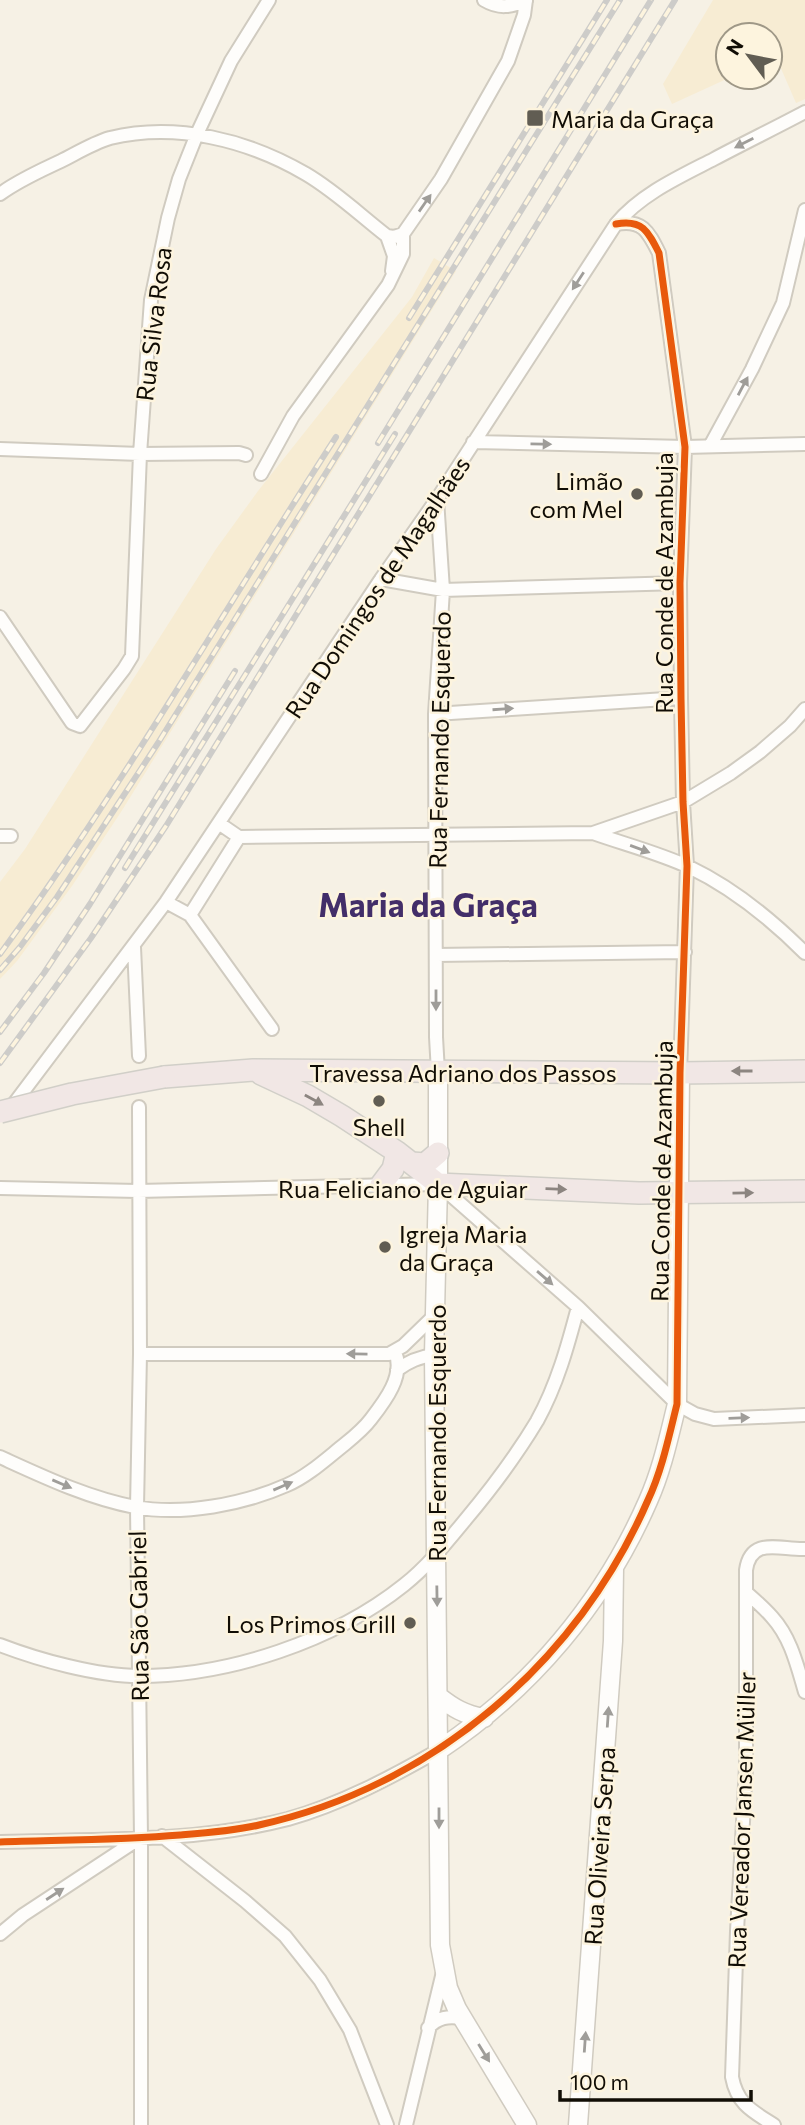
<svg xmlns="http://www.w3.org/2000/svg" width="805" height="2125" font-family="Commissioner,sans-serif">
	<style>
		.built { fill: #f7ecd3 }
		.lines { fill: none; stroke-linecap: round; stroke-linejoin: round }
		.street-casing { stroke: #d0cbc0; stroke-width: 16 }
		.secondary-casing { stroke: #d0cbc0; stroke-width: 21 }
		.primary-casing { stroke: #d1cfc8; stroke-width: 24 }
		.street { stroke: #fefdfb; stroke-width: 12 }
		.secondary { stroke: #fefdfb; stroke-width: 18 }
		.primary { stroke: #f1e7e5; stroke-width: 21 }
		.rail-casing { stroke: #cdccc9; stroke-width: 6 }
		.rail { stroke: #fdf4de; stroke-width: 3.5; stroke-dasharray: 10; stroke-linecap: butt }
		.primary-bridge-casing { stroke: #d1cfc8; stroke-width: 24; stroke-linecap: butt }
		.primary-bridge { stroke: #f1e7e5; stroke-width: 21 }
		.cycleway-casing { stroke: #fdf4de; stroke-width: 11 }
		.cycleway { stroke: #e8590c; stroke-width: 7 }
		.oneway { fill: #9f9d99 }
		.oneway2 { fill: #8c8580 }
		.poi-dot { fill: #615d53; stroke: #fdf4de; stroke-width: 2.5 }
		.labels { text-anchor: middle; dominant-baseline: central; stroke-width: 5; stroke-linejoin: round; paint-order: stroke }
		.poi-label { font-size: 24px; fill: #110d05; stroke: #fdf4de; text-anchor: start }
		.street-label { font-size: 24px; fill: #110d05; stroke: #fdf4de }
		.district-label { font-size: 32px; font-weight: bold; fill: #432e69; stroke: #fdf4de }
	</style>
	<rect width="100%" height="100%" fill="#f6f1e5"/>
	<path class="built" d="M713,0H805V99L796,103L776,57L770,59V35H728V77H731L672,104L663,84Z
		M434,258L456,271L121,812L72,886L17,961L0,979V882L25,849L216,549L258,491L412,297Z"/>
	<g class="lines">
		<defs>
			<path id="street" d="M484,0C499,9 510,7 526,1
				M0,194C19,180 40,171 61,161C77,153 93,143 110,138C176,122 248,140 306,174C335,191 360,215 387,236L394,237L403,234
				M616,224C642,219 648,231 659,253L685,447L680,583L681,698L683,802L687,866L680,1073
				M387,236L394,256L392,271
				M473,442L685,447L805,444
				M710,446L752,369L783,303L805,210
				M0,449L140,454L239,453L246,455
				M261,474L293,416L388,285L403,254V234L441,179L508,61L524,15L526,0
				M437,499L443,590L435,714L436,1037L438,1072
				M381,579L443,590L680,583
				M0,617L72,723L80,726L124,669L132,656L140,454L151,300L168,218L179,179L197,134L231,61L269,0
				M435,714L681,698
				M220,824L239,837L593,833L683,802L731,773L760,752L790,726L805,709
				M593,833C624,844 659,853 689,867C733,888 771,919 805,953
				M0,836H11
				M166,902L190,915L272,1029
				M190,915L239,837
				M134,947L139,1056
				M436,955L685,952
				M139,1107L140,1354L137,1507L141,1838V2125
				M10,1109L166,902L381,579L437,499L616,224C641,194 679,177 714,159C744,143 775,128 805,112
				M0,1188L138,1191L438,1184L578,1307L677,1404L695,1414L714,1419L805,1415
				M140,1354H389L403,1346L435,1315
				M397,1370C409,1361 419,1357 434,1355
				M0,1457C44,1477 88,1498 135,1507C183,1516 244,1504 287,1485C306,1477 324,1461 340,1448C351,1439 362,1431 371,1419C385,1401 405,1375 395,1352
				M748,1594C756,1601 765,1609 772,1617C791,1638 797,1665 805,1692
				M0,1645C39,1660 97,1676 139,1676C229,1676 334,1641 404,1585C428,1566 447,1542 466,1519C492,1488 516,1456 537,1421C557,1385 568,1345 578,1307
				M162,1836L245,1901L285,1936L320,1980L350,2030L387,2125
				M0,1842C95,1839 195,1843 288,1819C341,1804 392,1777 439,1750
				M0,1934L23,1915L140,1838
				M428,2028C438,2017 448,2016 462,2018
				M406,2125L443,1972
				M774,2125C752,2111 737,2104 732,2077L737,1931L746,1767V1570C751,1536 780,1550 805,1549"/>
			<path id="secondary" d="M438,1072V1184L434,1355L440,1945L448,1988L457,2009L527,2125
				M438,1696C453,1708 465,1715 484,1718
				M439,1750C531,1689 604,1602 648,1501C662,1470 669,1436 677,1404L680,1073
				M578,2125L613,1641L614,1568"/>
			<path id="primary" d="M261,1074L308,1096L342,1116L397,1152L438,1184L639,1193L805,1191
				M164,1077L253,1070L680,1073L805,1071
				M412,1163L425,1164L438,1153
				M381,1185L393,1169L397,1152"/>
		</defs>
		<use href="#street" class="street-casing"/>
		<use href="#secondary" class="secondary-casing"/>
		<use href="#primary" class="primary-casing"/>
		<use href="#street" class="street"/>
		<use href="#secondary" class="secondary"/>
		<use href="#primary" class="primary"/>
		<defs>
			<path id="rail" d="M409,318L607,0
				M378,443L651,0
				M125,868L395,434
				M0,954C122,788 224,610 336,437
				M0,970L20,947L57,897L158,743L620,0
				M0,1032L44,973L90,904L235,671
				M0,1063L91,938L166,826L675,0"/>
		</defs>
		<use href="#rail" class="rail-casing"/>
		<use href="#rail" class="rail"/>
		<defs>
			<path id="primary-bridge" d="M0,1112L72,1094L164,1077"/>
		</defs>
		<use href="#primary-bridge" class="primary-bridge-casing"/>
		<use href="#primary-bridge" class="primary-bridge"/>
		<defs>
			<path id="cycleway" d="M0,1842C60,1840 120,1840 180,1835C206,1833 234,1831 259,1825C432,1787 578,1662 648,1500C662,1470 669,1436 677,1404L680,1073L687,866L683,802L681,698L680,583L685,447L659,253C648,231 642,219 616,224"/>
		</defs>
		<use href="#cycleway" class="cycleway-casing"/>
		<use href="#cycleway" class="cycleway"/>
	</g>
	<defs><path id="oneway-solid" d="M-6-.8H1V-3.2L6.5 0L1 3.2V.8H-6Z" transform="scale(1.75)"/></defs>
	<g class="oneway">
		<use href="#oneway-solid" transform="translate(744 143) rotate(153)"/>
		<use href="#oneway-solid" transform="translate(425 203) rotate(-55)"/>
		<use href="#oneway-solid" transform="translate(578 281) rotate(123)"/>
		<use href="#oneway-solid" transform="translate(743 386) rotate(-62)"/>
		<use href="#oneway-solid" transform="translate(541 444) rotate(1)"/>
		<use href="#oneway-solid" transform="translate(503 709) rotate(-4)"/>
		<use href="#oneway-solid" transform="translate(640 849) rotate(20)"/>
		<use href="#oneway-solid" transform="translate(436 1000) rotate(90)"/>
		<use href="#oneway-solid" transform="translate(545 1278) rotate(41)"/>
		<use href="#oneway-solid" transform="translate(357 1354) rotate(-179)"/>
		<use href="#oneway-solid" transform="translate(739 1418) rotate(-2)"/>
		<use href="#oneway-solid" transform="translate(62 1484) rotate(23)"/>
		<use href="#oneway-solid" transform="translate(283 1486) rotate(-23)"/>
		<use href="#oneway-solid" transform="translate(437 1596) rotate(89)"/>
		<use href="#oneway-solid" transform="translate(608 1717) rotate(-86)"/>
		<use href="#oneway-solid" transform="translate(439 1818) rotate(90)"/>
		<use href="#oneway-solid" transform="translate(55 1894) rotate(-33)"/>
		<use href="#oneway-solid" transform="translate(585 2042) rotate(-86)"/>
		<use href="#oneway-solid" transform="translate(484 2053) rotate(58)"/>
	</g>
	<g class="oneway2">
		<use href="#oneway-solid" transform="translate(742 1071) rotate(180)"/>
		<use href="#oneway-solid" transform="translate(314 1100) rotate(29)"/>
		<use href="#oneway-solid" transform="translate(556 1189) rotate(2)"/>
		<use href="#oneway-solid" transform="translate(743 1193) rotate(-1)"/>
	</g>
	<g class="poi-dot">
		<rect x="526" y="109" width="18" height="18" rx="3.5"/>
		<circle cx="637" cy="494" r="7"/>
		<circle cx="379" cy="1101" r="7"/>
		<circle cx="385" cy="1247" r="7"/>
		<circle cx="410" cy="1623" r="7"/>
	</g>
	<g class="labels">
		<g class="poi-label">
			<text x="551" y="118">Maria da Graça</text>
			<text x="623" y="480" text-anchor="end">Limão<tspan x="623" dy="28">com Mel</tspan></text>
			<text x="379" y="1126" text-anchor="middle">Shell</text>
			<text x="399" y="1233">Igreja Maria<tspan x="399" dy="28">da Graça</tspan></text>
			<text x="396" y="1623" text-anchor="end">Los Primos Grill</text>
		</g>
		<g class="street-label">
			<text transform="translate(153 324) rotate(-83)">Rua Silva Rosa</text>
			<text transform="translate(663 583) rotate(-90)">Rua Conde de Azambuja</text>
			<text transform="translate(377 587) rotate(-56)">Rua Domingos de Magalhães</text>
			<text transform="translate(439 740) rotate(-89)">Rua Fernando Esquerdo</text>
			<text x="463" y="1072">Travessa Adriano dos Passos</text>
			<text transform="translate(661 1171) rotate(-89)">Rua Conde de Azambuja</text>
			<text x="403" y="1188">Rua Feliciano de Aguiar</text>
			<text transform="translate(436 1433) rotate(-90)">Rua Fernando Esquerdo</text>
			<text transform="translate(138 1616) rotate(-91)">Rua São Gabriel</text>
			<text transform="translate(741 1820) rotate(-88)">Rua Vereador Jansen Müller</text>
			<text transform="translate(599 1846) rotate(-86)">Rua Oliveira Serpa</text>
		</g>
		<g class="district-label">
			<text x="428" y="904">Maria da Graça</text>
		</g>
	</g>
	<g transform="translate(749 56) rotate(302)"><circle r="33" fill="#fdf4de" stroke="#9f9887" stroke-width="2"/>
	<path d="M0-5L12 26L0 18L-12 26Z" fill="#615d53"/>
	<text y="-10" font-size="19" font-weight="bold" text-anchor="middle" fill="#110d05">N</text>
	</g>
	<path d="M560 2090v10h191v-10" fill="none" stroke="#110d05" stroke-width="3.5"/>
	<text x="570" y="2090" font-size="21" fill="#110d05" stroke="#fdf4de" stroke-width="5" paint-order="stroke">100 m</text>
</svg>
